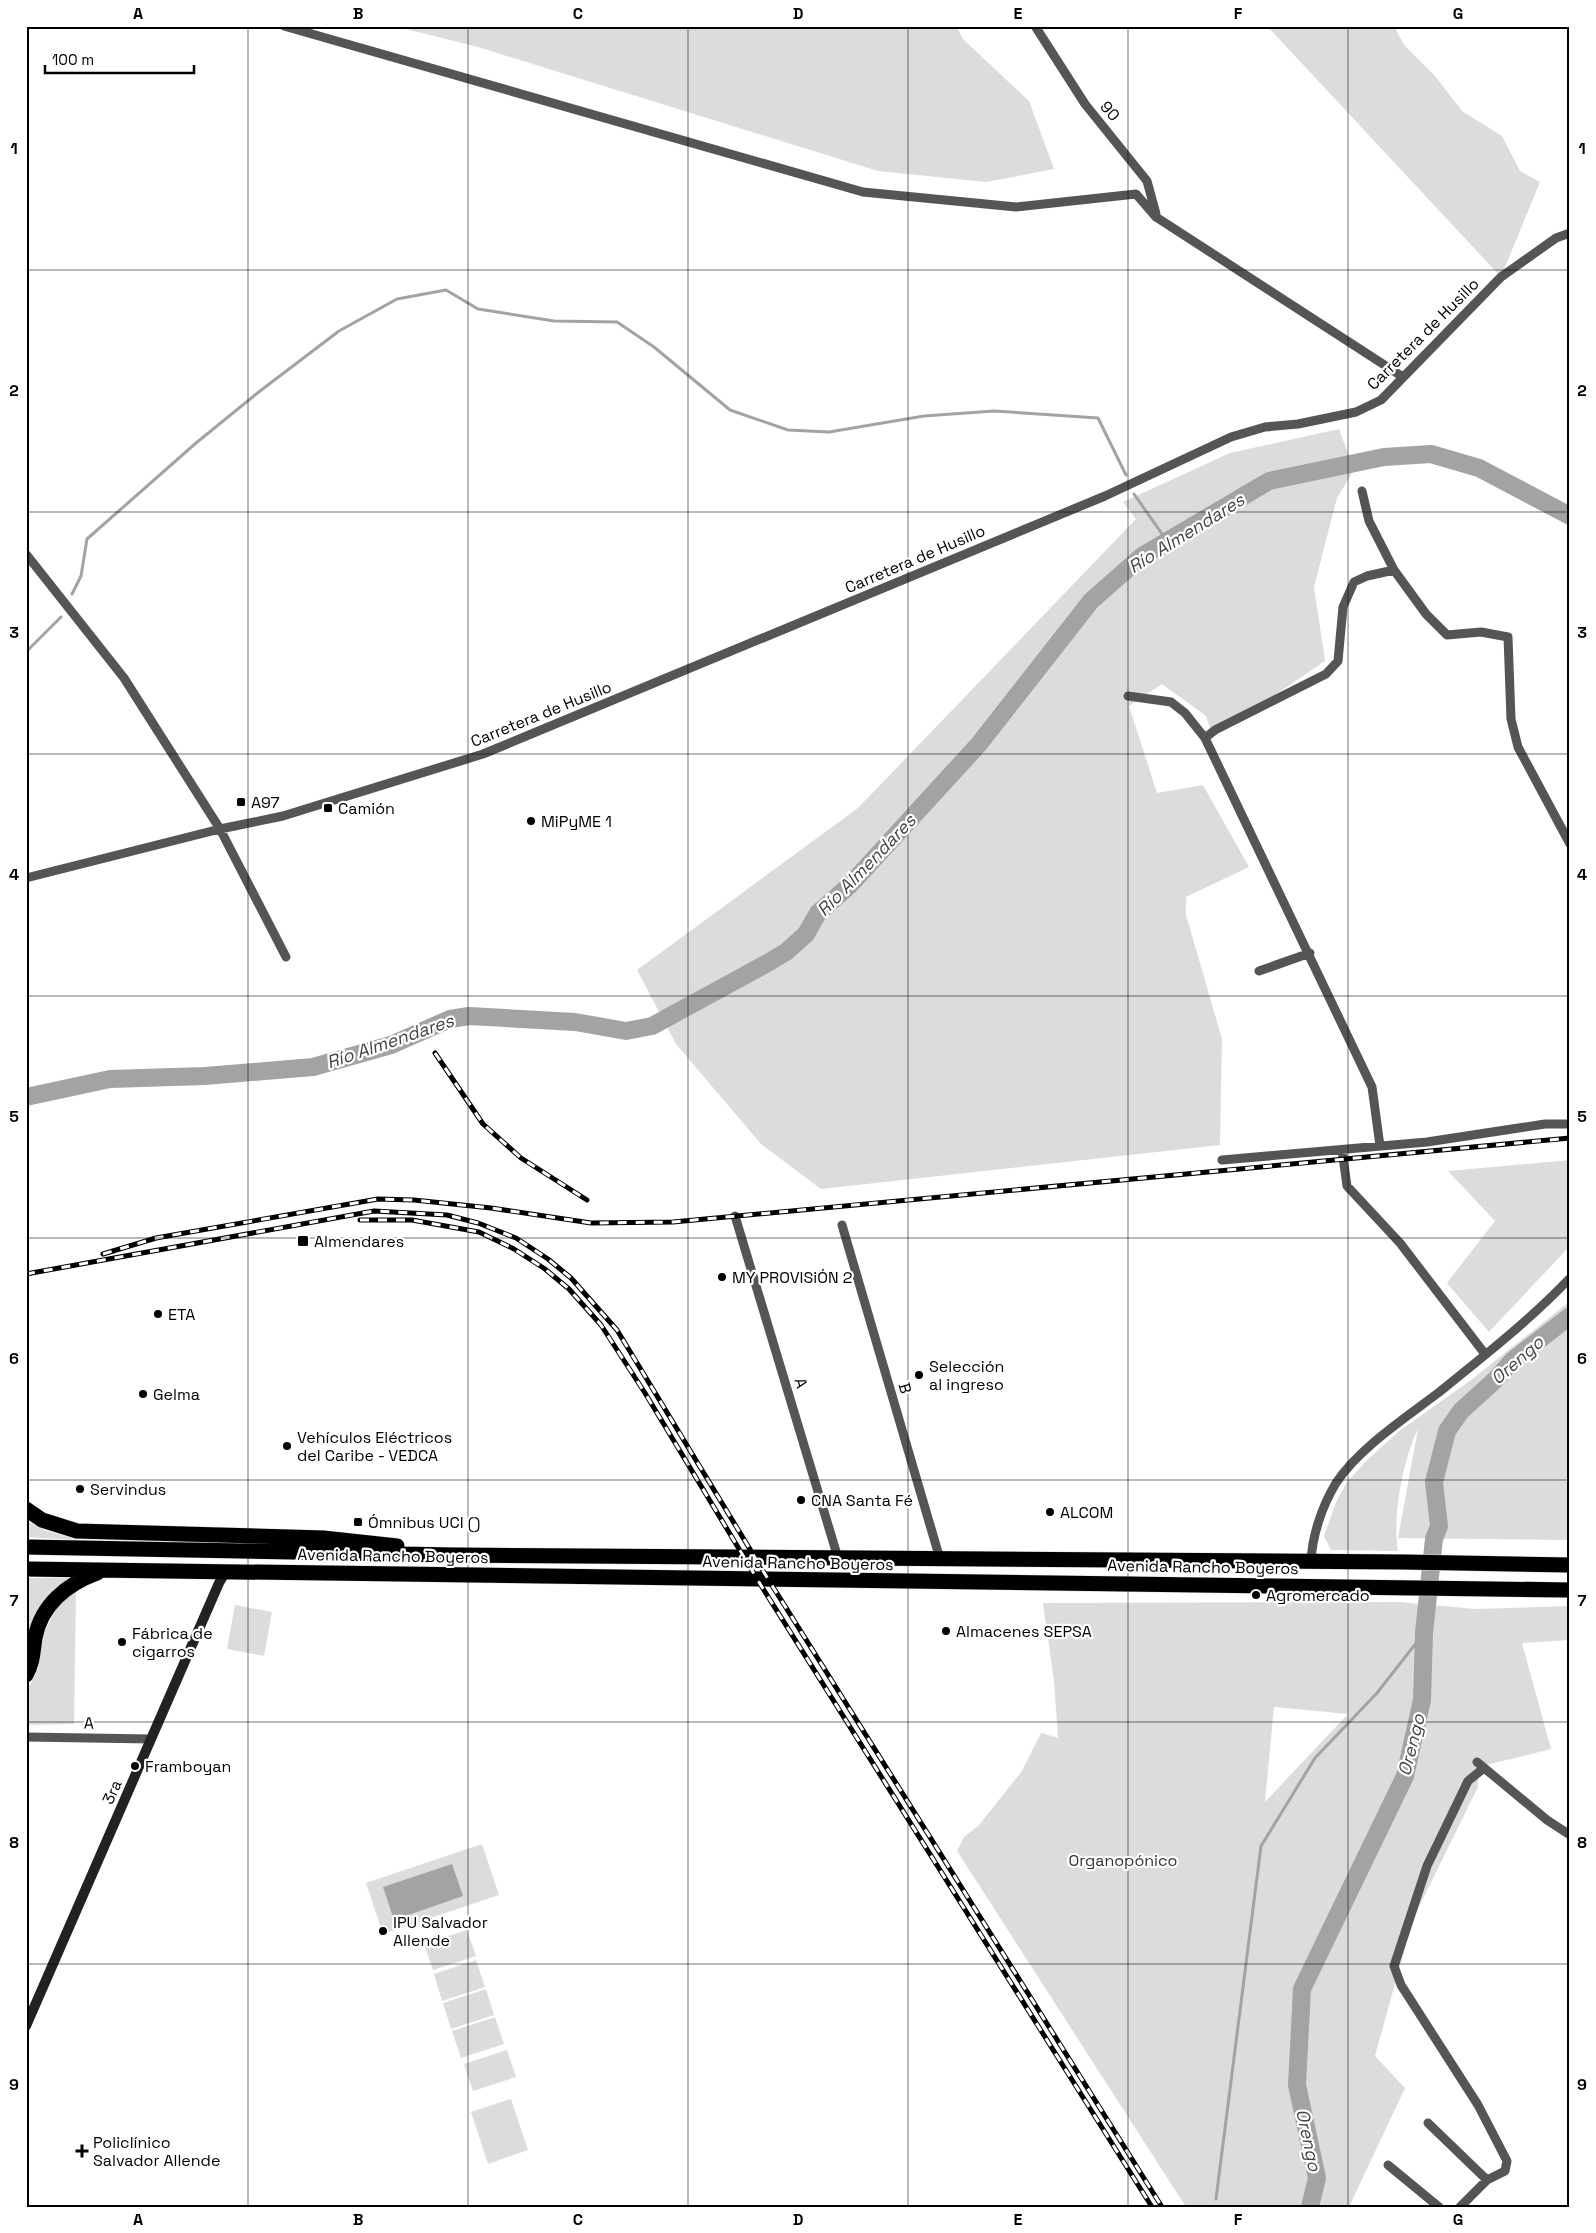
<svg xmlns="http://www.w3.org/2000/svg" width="1596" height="2233" font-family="'Space Grotesk',sans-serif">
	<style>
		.green { fill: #dcdcdc; fill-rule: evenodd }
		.water { fill: #a3a3a3 }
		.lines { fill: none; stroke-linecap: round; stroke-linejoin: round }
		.stream { stroke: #a3a3a3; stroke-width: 3 }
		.river { stroke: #a3a3a3; stroke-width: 18 }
		.highway-casing { stroke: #dbdbdb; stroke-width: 16 }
		.street { stroke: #555; stroke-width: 9 }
		.secondary { stroke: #222; stroke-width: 10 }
		.highway { stroke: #000; stroke-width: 15 }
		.rail-casing { stroke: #000; stroke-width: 5 }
		.rail { stroke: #fff; stroke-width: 3; stroke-dasharray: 9; stroke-linecap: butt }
		.grid { fill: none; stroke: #000; stroke-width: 1; stroke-opacity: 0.55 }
		.poi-dot { fill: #000; stroke: #fff; stroke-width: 2 }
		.labels { text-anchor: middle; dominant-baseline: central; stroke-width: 4.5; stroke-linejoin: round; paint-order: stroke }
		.street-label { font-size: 16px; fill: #000; stroke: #fff }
		.poi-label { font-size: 16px; fill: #000; stroke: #fff; text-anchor: start }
		.park-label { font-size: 16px; fill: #333; stroke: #fff }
		.water-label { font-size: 18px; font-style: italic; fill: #444; stroke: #fff }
		.neatline { fill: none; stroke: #000; stroke-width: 2 }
		.grid-label { font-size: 16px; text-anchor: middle; font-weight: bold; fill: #000 }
	</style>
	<rect width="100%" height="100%" fill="#fff"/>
	<path class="green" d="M394,26H956L963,39L1029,101L1054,169L986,182L878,171L478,47Z
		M1267,26H1394L1404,45L1435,76L1462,111L1502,136L1520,171L1540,182L1501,277Z
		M1339,429L1354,470L1337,498L1314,587L1325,661L1213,737L1206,716L1162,684L1129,706L1157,793L1203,785L1249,867L1186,897V915L1222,1039L1220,1145L821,1189L761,1144L676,1044L637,970L858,808L1136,519L1123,502L1230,453Z
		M1570,1160V1246L1489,1332L1447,1283L1495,1221L1448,1171Z
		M1570,1301V1540L1398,1538L1418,1429C1403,1459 1392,1518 1398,1551L1331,1550L1324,1536L1336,1502L1347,1482L1366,1461L1398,1432L1471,1380Z
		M26,1521L47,1531L79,1540L26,1537Z
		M26,1578H69L53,1592L29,1630L26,1616Z
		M76,1587L74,1724L26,1725V1692L38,1669L44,1633L57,1607Z
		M1400,1602L1476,1609L1570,1606V1640L1522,1643L1551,1749L1478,1767V1787L1413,1919L1375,2056L1405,2088L1349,2207H1186L957,1851L964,1837L979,1825L1022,1771L1041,1733L1058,1738L1054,1681L1043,1603ZM1274,1707L1348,1714L1265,1802Z
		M235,1605L272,1612L264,1656L227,1649Z
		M482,1844L499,1895L383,1934L366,1883Z
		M467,1930L476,1956L433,1970L424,1944Z
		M476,1960L485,1987L442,2001L434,1974Z
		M486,1989L494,2015L451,2029L443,2003Z
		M495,2017L504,2044L461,2058L452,2031Z
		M507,2050L516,2077L473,2091L464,2064Z
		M511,2099L528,2150L488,2164L471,2112Z"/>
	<path class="water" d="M452,1864L463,1896L394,1920L383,1887Z"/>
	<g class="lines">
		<path class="stream" d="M1134,494L1167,541
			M72,594L81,576L87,539L196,443L260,391L339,331L397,299L446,290L478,309L554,321L617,322L654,347L730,410L788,430L829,432L924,416L994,411L1098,418L1126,475
			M26,652L61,617
			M1216,2199L1261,1846L1315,1758L1377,1693L1424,1633"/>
		<path class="river" d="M26,1097L110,1079L205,1076L313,1067L391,1045L450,1019L469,1016L575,1022L626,1031L652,1026L764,965L786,952L806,934L818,913L850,885L979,744L1091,601L1142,556L1269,481L1384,457L1431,454L1479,468L1570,516
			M1310,2207L1317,2178L1297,2085L1302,1989L1405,1776L1422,1700L1424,1633L1434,1539L1439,1526L1434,1482L1447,1431L1461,1411L1495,1380L1513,1360L1570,1316"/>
		<defs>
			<path id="highway" d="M26,1509L42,1520L77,1531L323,1538L397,1546
				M26,1547L453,1555L1404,1562L1570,1565
				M26,1569L1570,1590
				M26,1675C33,1663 33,1651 35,1638C41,1605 67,1584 97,1573"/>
		</defs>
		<use href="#highway" class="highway-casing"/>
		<path class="street" d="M284,26L863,192L1016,207L1136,194L1156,217L1403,377
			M1035,26L1085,104L1147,181L1156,214
			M1362,491L1369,521L1394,570L1426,614L1447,635L1481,632L1508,637L1511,719L1518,747L1570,844
			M26,554L124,678L220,829L286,957
			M1128,696L1171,702L1185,713L1205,738L1372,1087L1380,1146
			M1205,738L1215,730L1326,674L1338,661L1343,607L1354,582L1367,576L1394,570
			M26,878L220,829L283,816L483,754L1105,496L1231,437L1265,427L1298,424L1356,412L1381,400L1501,277L1556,238L1570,233
			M1259,971L1310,953
			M1342,1150L1347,1186L1400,1243L1485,1354
			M1222,1160L1427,1142L1545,1124H1570
			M735,1216L838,1558
			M842,1225L940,1559
			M1311,1562C1312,1536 1322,1506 1336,1483C1358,1449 1405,1418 1438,1393C1483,1357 1530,1320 1570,1278
			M26,1737L151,1739
			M1477,1762L1547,1820L1570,1835
			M1428,2123L1487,2180
			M1388,2165L1439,2207
			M1460,2207L1487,2180L1505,2171L1507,2161L1478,2105L1401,1985L1394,1966L1427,1866L1468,1781L1484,1768"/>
		<path class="secondary" d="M26,2026L219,1583L226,1571"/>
		<use href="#highway" class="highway"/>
		<defs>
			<path id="rail" d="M435,1053L483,1124L521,1158L587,1200
				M360,1220H412L479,1232L514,1249L545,1269L569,1289L601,1325L645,1393L762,1587L1152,2207
				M103,1254L156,1238L378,1199L414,1200L491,1208L591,1223L673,1222L1570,1138
				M26,1274L374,1211L447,1215L478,1223L516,1238L548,1259L571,1278L617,1330L768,1579L1162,2207"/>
		</defs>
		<use href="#rail" class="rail-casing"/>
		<use href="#rail" class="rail"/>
	</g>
	<path class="grid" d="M248,26V2207M468,26V2207M688,26V2207M908,26V2207M1128,26V2207M1348,26V2207M26,270H1570M26,512H1570M26,754H1570M26,996H1570M26,1238H1570M26,1480H1570M26,1722H1570M26,1964H1570"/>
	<g class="poi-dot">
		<rect x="236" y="797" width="10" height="10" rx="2.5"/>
		<rect x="323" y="803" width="10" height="10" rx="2.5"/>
		<circle cx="531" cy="821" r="5"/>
		<rect x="297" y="1235" width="12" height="12" rx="2.5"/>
		<circle cx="722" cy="1277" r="5"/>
		<circle cx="158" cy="1314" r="5"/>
		<circle cx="919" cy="1375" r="5"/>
		<circle cx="143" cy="1394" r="5"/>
		<circle cx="287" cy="1446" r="5"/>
		<circle cx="80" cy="1489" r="5"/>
		<circle cx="801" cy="1500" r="5"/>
		<circle cx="1050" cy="1512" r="5"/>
		<rect x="353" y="1517" width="10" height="10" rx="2.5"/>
		<circle cx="1256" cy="1595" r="5"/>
		<circle cx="946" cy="1631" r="5"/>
		<circle cx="122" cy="1642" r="5"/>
		<circle cx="135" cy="1766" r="5"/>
		<circle cx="383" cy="1931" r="5"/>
		<path d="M79.5 2143.5h5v5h5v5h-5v5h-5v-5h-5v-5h5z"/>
	</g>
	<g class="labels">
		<g class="street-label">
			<text transform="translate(1110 111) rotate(49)">90</text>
			<text transform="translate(1423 334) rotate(-45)">Carretera de Husillo</text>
			<text transform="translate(915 559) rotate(-23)">Carretera de Husillo</text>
			<text transform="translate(541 714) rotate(-22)">Carretera de Husillo</text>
			<text transform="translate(801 1383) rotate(73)">A</text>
			<text transform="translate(905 1388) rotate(74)">B</text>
			<text transform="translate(393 1556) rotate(1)">Avenida Rancho Boyeros</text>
			<text transform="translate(798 1563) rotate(1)">Avenida Rancho Boyeros</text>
			<text transform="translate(1203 1567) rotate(1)">Avenida Rancho Boyeros</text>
			<text transform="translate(89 1723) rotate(1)">A</text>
			<text transform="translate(112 1792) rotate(-66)">3ra</text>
		</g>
		<g class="poi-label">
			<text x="251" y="802">A97</text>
			<text x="338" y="808">Camión</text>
			<text x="541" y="821">MiPyME 1</text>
			<text x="314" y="1241">Almendares</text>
			<text x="732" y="1277">MY PROVISiÓN 2</text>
			<text x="168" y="1314">ETA</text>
			<text x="929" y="1366">Selección<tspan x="929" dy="18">al ingreso</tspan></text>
			<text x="153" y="1394">Gelma</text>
			<text x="297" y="1437">Vehículos Eléctricos<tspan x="297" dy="18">del Caribe - VEDCA</tspan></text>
			<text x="90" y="1489">Servindus</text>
			<text x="811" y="1500">CNA Santa Fé</text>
			<text x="1060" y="1512">ALCOM</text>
			<text x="368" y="1522">Ómnibus UCI ()</text>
			<text x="1266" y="1595">Agromercado</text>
			<text x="956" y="1631">Almacenes SEPSA</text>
			<text x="132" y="1633">Fábrica de<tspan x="132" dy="18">cigarros</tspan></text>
			<text x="145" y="1766">Framboyan</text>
			<text x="393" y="1922">IPU Salvador<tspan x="393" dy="18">Allende</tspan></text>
			<text x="93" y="2142">Policlínico<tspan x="93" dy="18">Salvador Allende</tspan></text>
		</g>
		<g class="park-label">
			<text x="1123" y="1860">Organopónico</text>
		</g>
		<g class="water-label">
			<text transform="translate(1186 533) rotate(-32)">Río Almendares</text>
			<text transform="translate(866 865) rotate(-46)">Río Almendares</text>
			<text transform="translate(390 1041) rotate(-19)">Río Almendares</text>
			<text transform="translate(1517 1360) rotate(-41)">Orengo</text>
			<text transform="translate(1411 1745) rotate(-76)">Orengo</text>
			<text transform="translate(1309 2140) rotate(78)">Orengo</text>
		</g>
	</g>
	<rect width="1596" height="2233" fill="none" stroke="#ffffff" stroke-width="55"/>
	<path d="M45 65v8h149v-8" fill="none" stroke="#000000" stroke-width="2.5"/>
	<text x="52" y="65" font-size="15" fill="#000000" stroke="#ffffff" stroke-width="4" paint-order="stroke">100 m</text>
	<rect x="28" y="28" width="1540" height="2178" class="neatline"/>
	<g class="grid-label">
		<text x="138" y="19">A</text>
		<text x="358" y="19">B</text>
		<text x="578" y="19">C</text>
		<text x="798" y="19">D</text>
		<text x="1018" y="19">E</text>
		<text x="1238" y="19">F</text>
		<text x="1458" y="19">G</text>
		<text x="14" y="154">1</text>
		<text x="1582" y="154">1</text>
		<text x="14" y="396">2</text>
		<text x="1582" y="396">2</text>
		<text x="14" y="638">3</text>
		<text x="1582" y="638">3</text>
		<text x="14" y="880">4</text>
		<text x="1582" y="880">4</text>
		<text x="14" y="1122">5</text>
		<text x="1582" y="1122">5</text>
		<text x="14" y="1364">6</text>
		<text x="1582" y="1364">6</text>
		<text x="14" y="1606">7</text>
		<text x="1582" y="1606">7</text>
		<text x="14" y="1848">8</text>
		<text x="1582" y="1848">8</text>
		<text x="14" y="2090">9</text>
		<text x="1582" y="2090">9</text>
		<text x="138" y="2225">A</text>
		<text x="358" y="2225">B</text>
		<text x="578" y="2225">C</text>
		<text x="798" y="2225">D</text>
		<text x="1018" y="2225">E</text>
		<text x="1238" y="2225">F</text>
		<text x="1458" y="2225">G</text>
	</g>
</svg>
